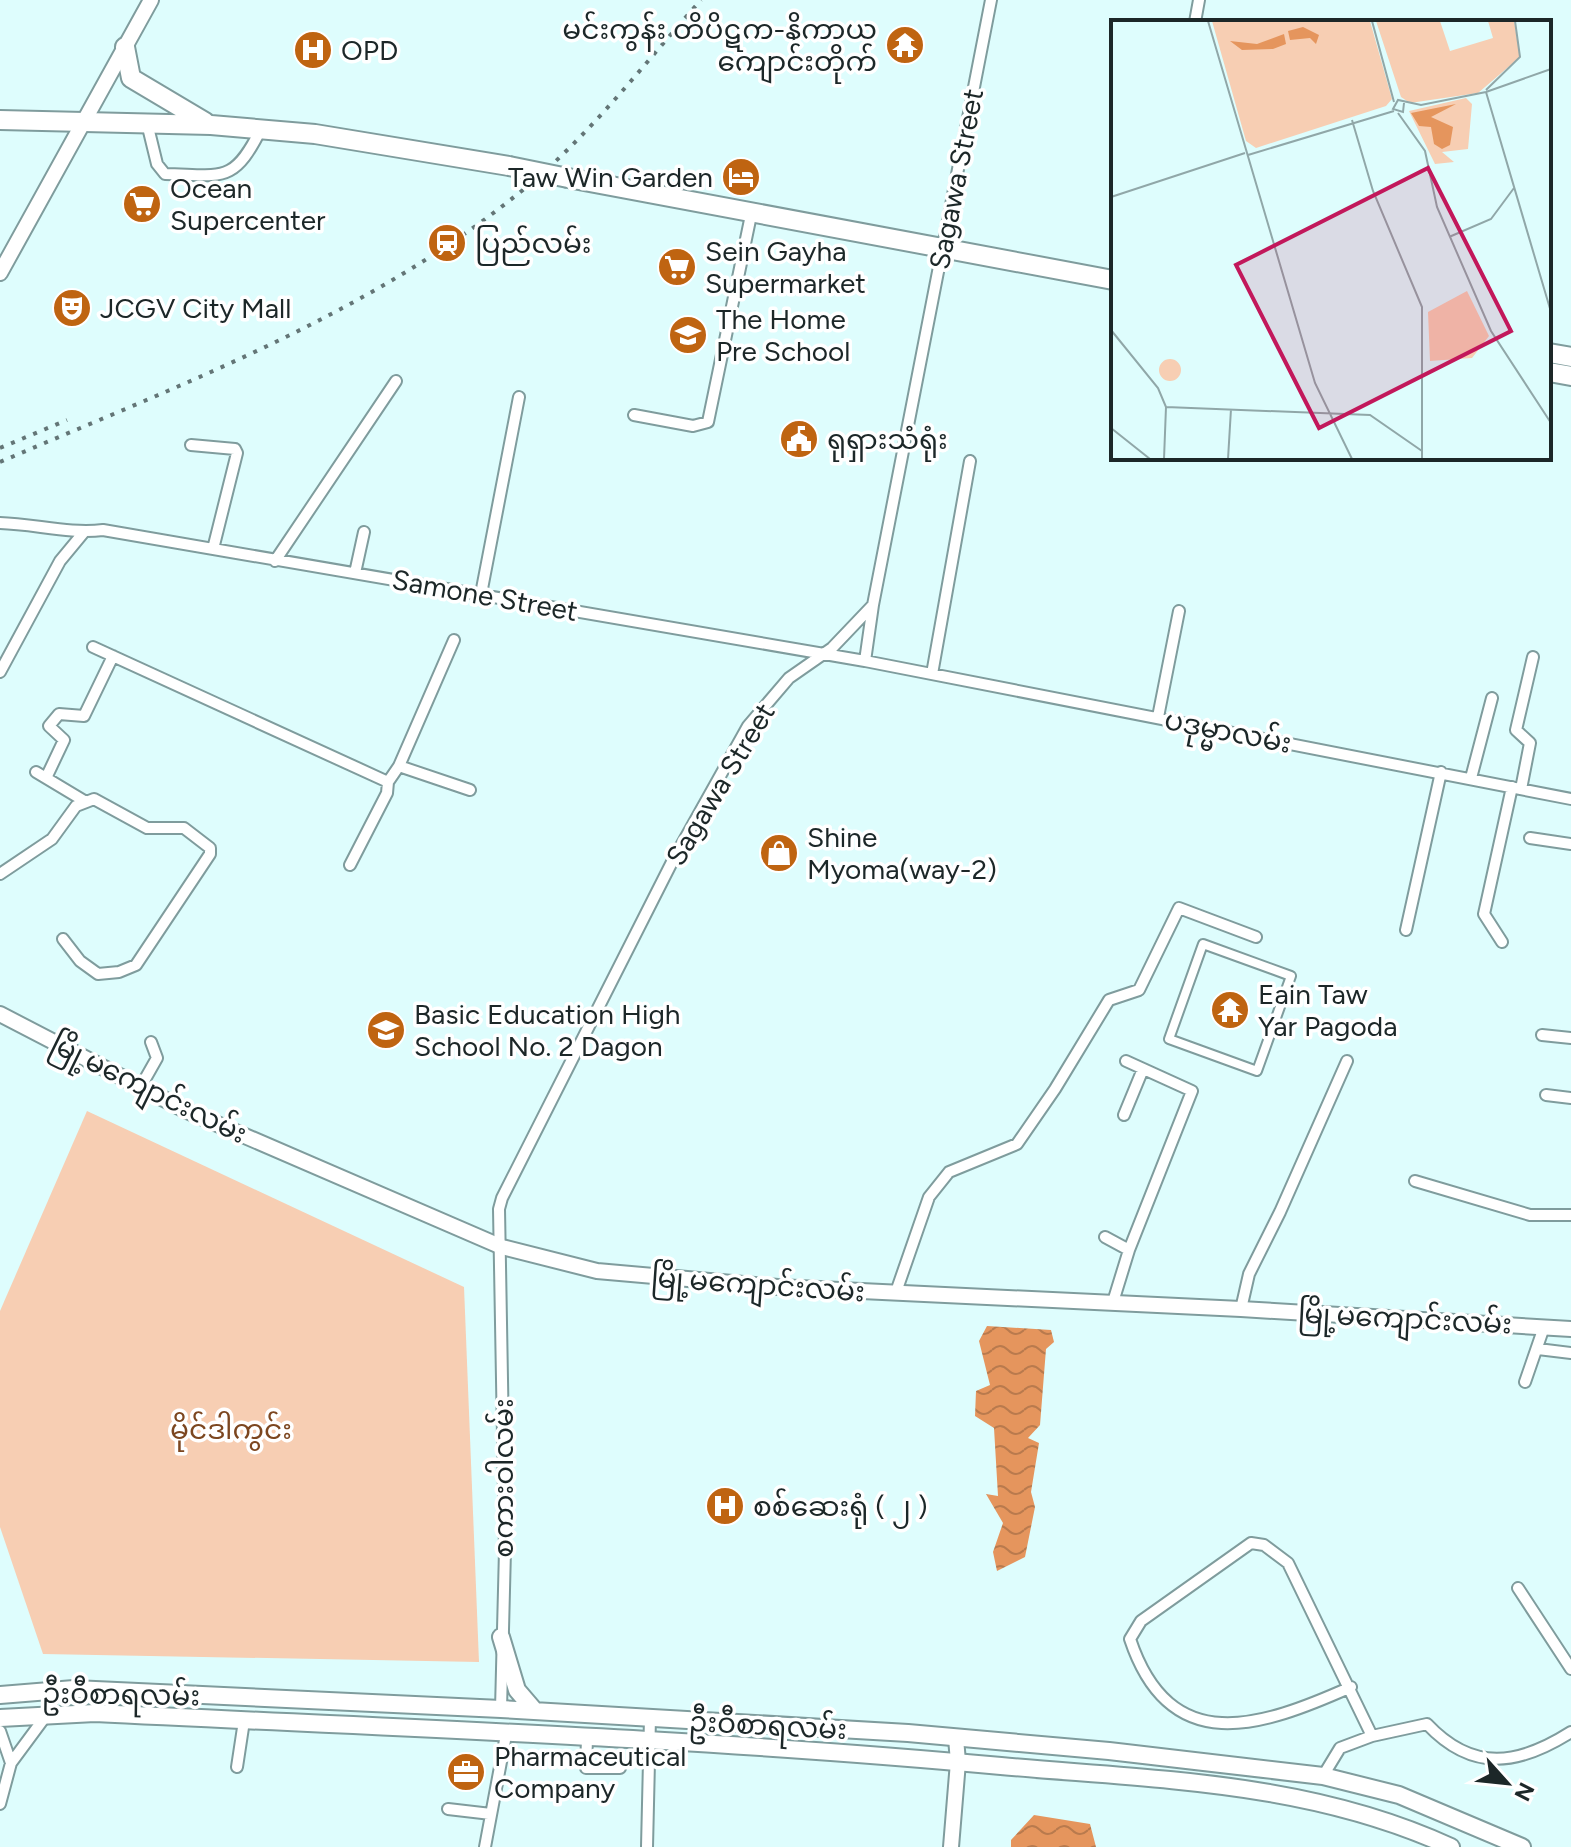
<svg xmlns="http://www.w3.org/2000/svg" width="1571" height="1847" font-family="Figtree,'Noto Sans Myanmar',sans-serif">
	<style>
		.green { fill: #f7ceb3 }
		.water { fill: url(#water-waves) }
		.lines { fill: none; stroke-linecap: round; stroke-linejoin: round }
		.pedestrian-casing { stroke: #7f9c9d; stroke-width: 12 }
		.minor-casing { stroke: #7f9c9d; stroke-width: 14 }
		.secondary-casing { stroke: #7f9c9d; stroke-width: 18 }
		.primary-casing { stroke: #7f9c9d; stroke-width: 20 }
		.trunk-casing { stroke: #7f9c9d; stroke-width: 22 }
		.pedestrian { stroke: #fff; stroke-width: 8 }
		.minor { stroke: #fff; stroke-width: 10 }
		.secondary { stroke: #fff; stroke-width: 14 }
		.primary { stroke: #fff; stroke-width: 16 }
		.trunk { stroke: #fff; stroke-width: 18 }
		.rail { stroke: #637576; stroke-width: 4; stroke-dasharray: 4 8; stroke-linecap: butt }
		.trunk-bridge-casing { stroke: #7f9c9d; stroke-width: 22; stroke-linecap: butt }
		.trunk-bridge { stroke: #fff; stroke-width: 18 }
		.labels { text-anchor: middle; dominant-baseline: central; stroke-width: 7; stroke-linejoin: round; paint-order: stroke }
		.poi-label { font-size: 28px; fill: #1c2728; stroke: #fff; text-anchor: start }
		.street-label { font-size: 28px; fill: #1c2728; stroke: #fff }
		.park-label { font-size: 28px; fill: #7c461f; stroke: #fff }
		.inset-road { fill: none; stroke: #90a7a8; stroke-width: 2 }
		.view { fill: #c2185b; fill-opacity: 0.15; stroke: #c2185b; stroke-width: 4 }
		.inset-edge { fill: none; stroke: #1c2728; stroke-width: 4 }
	</style>
	<defs>
		<pattern id="water-waves" width="16" height="10" patternUnits="userSpaceOnUse" patternTransform="scale(2)"><rect width="16" height="10" fill="#e5955d"/><path d="M0 5q4-4 8 0t8 0" fill="none" stroke="#b97a4d"/></pattern>
	</defs>
	<rect width="100%" height="100%" fill="#defdfd"/>
	<path class="green" d="M87,1111L464,1287L479,1662L43,1654L0,1527V1311Z"/>
	<path class="water" d="M987,1326L1051,1330L1054,1342L1046,1349L1040,1425L1028,1438L1039,1443L1031,1492L1035,1507L1025,1557L997,1571L993,1552L1003,1523L986,1494L998,1496L994,1428L975,1416L976,1391L990,1385L979,1341Z
		M1034,1815L1090,1824L1096,1847H1011V1840Z"/>
	<g class="lines">
		<defs>
			<path id="pedestrian" d="M1203,944L1291,976L1257,1071L1169,1039Z"/>
			<path id="minor" d="M1195,22L1199,0
				M147,123L157,164L165,174C222,175 233,185 261,129
				M634,415L693,426L708,422L751,215
				M191,445L235,449L237,453L213,549
				M0,523C35,524 69,534 103,530L865,661L1571,799
				M275,561L396,381
				M355,573L364,532
				M481,594L519,397
				M93,647L388,782L399,766L470,790
				M865,661L873,605L991,0
				M0,672L60,561L84,532
				M932,674L970,461
				M1158,717L1179,611
				M399,766L454,640
				M36,772L86,802
				M46,778L64,740L49,726L59,714L84,716L113,656
				M1471,778L1492,698
				M1521,789L1530,743L1516,730L1533,657
				M1530,838L1571,844
				M350,865L387,793L388,782
				M0,874L52,839L76,806L94,799L147,828H184L210,848V854L136,965L119,972L98,974L80,961L63,939
				M1406,930L1441,772
				M1502,942L1484,914L1512,787
				M1542,1035L1571,1038
				M140,1088L157,1058L151,1042
				M1546,1095L1571,1098
				M1124,1115L1143,1069
				M1415,1181L1530,1215H1571
				M1105,1237L1129,1250
				M896,1292L929,1197L949,1172L1017,1144L1055,1089L1109,1000L1139,990L1179,908L1256,937
				M1113,1302L1129,1250L1192,1091L1126,1061
				M1241,1309L1249,1274L1280,1212L1347,1061
				M1538,1349L1571,1353
				M1525,1382L1544,1327
				M1518,1588L1571,1669
				M1351,1687C1261,1727 1170,1759 1130,1639L1141,1621L1251,1543L1264,1545L1288,1563L1372,1736
				M501,1709L505,1550L499,1209L502,1198L672,862L748,726L789,678L832,648L873,605
				M0,1731L11,1763
				M587,1739L586,1768H620
				M237,1767L244,1721
				M1323,1776L1340,1748L1372,1736L1427,1724C1473,1773 1519,1765 1571,1732
				M0,1804L11,1763L48,1713L55,1691
				M448,1809L491,1814
				M485,1847L506,1735
				M647,1847L650,1718"/>
			<path id="secondary" d="M0,273L151,0
				M0,1014L187,1111L502,1247L597,1271L778,1287L1241,1309L1571,1329
				M951,1847L958,1762L956,1738"/>
			<path id="primary" d="M501,1637L517,1690L535,1711
				M0,1695L74,1689L501,1709L908,1733L1109,1751L1323,1776L1399,1795L1522,1847
				M0,1718L95,1713C397,1728 700,1738 1001,1766C1156,1780 1308,1781 1451,1847"/>
			<path id="trunk" d="M125,47L131,78L205,122
				M0,120L211,125L315,134L509,166
				M568,178L1113,280
				M1549,353L1571,357
				M1549,372L1571,376"/>
		</defs>
		<use href="#pedestrian" class="pedestrian-casing"/>
		<use href="#minor" class="minor-casing"/>
		<use href="#secondary" class="secondary-casing"/>
		<use href="#primary" class="primary-casing"/>
		<use href="#trunk" class="trunk-casing"/>
		<use href="#pedestrian" class="pedestrian"/>
		<use href="#minor" class="minor"/>
		<use href="#secondary" class="secondary"/>
		<use href="#primary" class="primary"/>
		<use href="#trunk" class="trunk"/>
		<path class="rail" d="M0,448L67,420
			M0,462C177,386 362,318 514,197C585,142 641,67 701,0"/>
		<defs>
			<path id="trunk-bridge" d="M509,166L568,178"/>
		</defs>
		<use href="#trunk-bridge" class="trunk-bridge-casing"/>
		<use href="#trunk-bridge" class="trunk-bridge"/>
	</g>
	<defs>
		<symbol id="temple-disc" viewBox="-11 -11 22 22"><circle r="9.5" fill="#bf6411" stroke="#fff"/><path d="M0-6L5-2H3V0L6.5 2.5H4V6H1.5V3h-3V6H-4V2.5H-6.5L-3 0V-2H-5Z" fill="#fff"/></symbol>
		<symbol id="hospital-disc" viewBox="-11 -11 22 22"><circle r="9.5" fill="#bf6411" stroke="#fff"/><path d="M-5-5h3v3.5h4V-5h3V5h-3V1.5h-4V5h-3Z" fill="#fff"/></symbol>
		<symbol id="hotel-disc" viewBox="-11 -11 22 22"><circle r="9.5" fill="#bf6411" stroke="#fff"/><path d="M-6-4.5h1.5V1H6V5H4.5V3h-9V5H-6ZM-4 0a1.8 1.8 0 1 1 3.6 0ZM.5 0V-2.5h3Q6-2.5 6 0Z" fill="#fff"/></symbol>
		<symbol id="supermarket-disc" viewBox="-11 -11 22 22"><circle r="9.5" fill="#bf6411" stroke="#fff"/><path d="M-6-5.5h2.5l.6 2H6L4.5 2H-2.5L-4.4-4H-6ZM-1.5 3.2a1.3 1.3 0 1 0 .1 0ZM3 3.2a1.3 1.3 0 1 0 .1 0Z" fill="#fff"/></symbol>
		<symbol id="station-disc" viewBox="-11 -11 22 22"><circle r="9.5" fill="#bf6411" stroke="#fff"/><path d="M-3-6H3Q5-6 5-4V2Q5 4 3 4L4.5 6H3L1.5 4h-3L-3 6H-4.5L-3 4Q-5 4-5 2V-4Q-5-6-3-6ZM-3.5-4v3h7v-3ZM-3.5 1v1.5H-2V1ZM2 1v1.5H3.5V1Z" fill="#fff"/></symbol>
		<symbol id="theatre-disc" viewBox="-11 -11 22 22"><circle r="9.5" fill="#bf6411" stroke="#fff"/><path d="M-5-5.5Q0-4 5-5.5V0Q5 5 0 6Q-5 5-5 0ZM-3.3-2.5H-1v1.5H-3.3ZM1-2.5H3.3v1.5H1ZM-2.8 1Q0 5.5 2.8 1Z" fill="#fff"/></symbol>
		<symbol id="school-disc" viewBox="-11 -11 22 22"><circle r="9.5" fill="#bf6411" stroke="#fff"/><path d="M0-5L7-2L0 1L-7-2ZM-4 1L0 2.5L4 1V4Q0 6-4 4Z" fill="#fff"/></symbol>
		<symbol id="civic-disc" viewBox="-11 -11 22 22"><circle r="9.5" fill="#bf6411" stroke="#fff"/><path d="M-.6-6.5H3V-4.5H.6V-3L4-1V1h2V6H-6V1h2V-1L-.6-3ZM-1.2 2.5V6h2.4V2.5Z" fill="#fff"/></symbol>
		<symbol id="shop-disc" viewBox="-11 -11 22 22"><circle r="9.5" fill="#bf6411" stroke="#fff"/><path d="M-5-2.5h2.3a2.7 3.5 0 0 1 5.4 0H5L5.5 6h-11ZM-1.5-2.5h3a1.5 2.3 0 0 0-3 0Z" fill="#fff"/></symbol>
		<symbol id="office-disc" viewBox="-11 -11 22 22"><circle r="9.5" fill="#bf6411" stroke="#fff"/><path d="M-6-3h4V-5.5h4V-3h4V5H-6ZM-1-4.5V-3h2v-1.5ZM-6 0V1H6V0Z" fill="#fff"/></symbol>
	</defs>
	<g fill-rule="evenodd">
		<use href="#temple-disc" x="883" y="23" width="44" height="44"/>
		<use href="#hospital-disc" x="291" y="28" width="44" height="44"/>
		<use href="#hotel-disc" x="719" y="155" width="44" height="44"/>
		<use href="#supermarket-disc" x="120" y="182" width="44" height="44"/>
		<use href="#station-disc" x="425" y="221" width="44" height="44"/>
		<use href="#supermarket-disc" x="655" y="245" width="44" height="44"/>
		<use href="#theatre-disc" x="50" y="286" width="44" height="44"/>
		<use href="#school-disc" x="666" y="313" width="44" height="44"/>
		<use href="#civic-disc" x="777" y="417" width="44" height="44"/>
		<use href="#shop-disc" x="757" y="831" width="44" height="44"/>
		<use href="#temple-disc" x="1208" y="988" width="44" height="44"/>
		<use href="#school-disc" x="364" y="1008" width="44" height="44"/>
		<use href="#hospital-disc" x="703" y="1484" width="44" height="44"/>
		<use href="#office-disc" x="444" y="1750" width="44" height="44"/>
	</g>
	<g class="labels">
		<g class="poi-label">
			<text x="877" y="29" text-anchor="end">မင်းကွန်း တိပိဋက-နိကာယ<tspan x="877" dy="32">ကျောင်းတိုက်</tspan></text>
			<text x="341" y="50">OPD</text>
			<text x="713" y="177" text-anchor="end">Taw Win Garden</text>
			<text x="170" y="188">Ocean<tspan x="170" dy="32">Supercenter</tspan></text>
			<text x="475" y="243">ပြည်လမ်း</text>
			<text x="705" y="251">Sein Gayha<tspan x="705" dy="32">Supermarket</tspan></text>
			<text x="100" y="308">JCGV City Mall</text>
			<text x="716" y="319">The Home<tspan x="716" dy="32">Pre School</tspan></text>
			<text x="827" y="439">ရုရှားသံရုံး</text>
			<text x="807" y="837">Shine<tspan x="807" dy="32">Myoma(way-2)</tspan></text>
			<text x="1258" y="994">Eain Taw<tspan x="1258" dy="32">Yar Pagoda</tspan></text>
			<text x="414" y="1014">Basic Education High<tspan x="414" dy="32">School No. 2 Dagon</tspan></text>
			<text x="753" y="1506">စစ်ဆေးရုံ ( ၂ )</text>
			<text x="494" y="1756">Pharmaceutical<tspan x="494" dy="32">Company</tspan></text>
		</g>
		<g class="street-label">
			<text transform="translate(956 179) rotate(-79)">Sagawa Street</text>
			<text transform="translate(485 595) rotate(10)">Samone Street</text>
			<text transform="translate(1228 731) rotate(11)">ပဒုမ္မာလမ်း</text>
			<text transform="translate(720 784) rotate(-59)">Sagawa Street</text>
			<text transform="translate(149 1088) rotate(26)">မြို့မကျောင်းလမ်း</text>
			<text transform="translate(758 1284) rotate(4)">မြို့မကျောင်းလမ်း</text>
			<text transform="translate(1405 1318) rotate(3)">မြို့မကျောင်းလမ်း</text>
			<text transform="translate(503 1478) rotate(-90)">စကားဝါလမ်း</text>
			<text transform="translate(121 1694) rotate(1)">ဦးဝီစာရလမ်း</text>
			<text transform="translate(768 1725) rotate(3)">ဦးဝီစာရလမ်း</text>
		</g>
		<g class="park-label">
			<text x="231" y="1429">မိုင်ဒါကွင်း</text>
		</g>
	</g>
	<g transform="translate(1111 20)">
		<rect width="440" height="440" fill="#defdfd"/>
		<path d="M101,1H259L281,79L275,86L145,128L135,121ZM265,1H329L339,31L382,18L377,1H403L409,37L367,73L299,83L290,77ZM355,78L361,84L357,129L331,132L343,142L324,144L298,91ZM356,271L378,316L361,338L319,341L317,292ZM48 350a11 11 0 1 1 22 0a11 11 0 1 1-22 0Z" fill="#f7ceb3"/>
		<path d="M192,7L208,15L205,24L199,18L179,20L177,11ZM173,14L175,24L162,29L131,30L119,21L146,24ZM345,84L320,97L342,107L339,125L331,129L323,124L320,107L308,106L300,93Z" fill="#e5955d"/>
		<path class="inset-road" d="M97,1L204,363L241,439M261,1L283,82M375,70L409,37L404,1M375,72L440,292M293,83L292,92L282,89L287,80L310,85L375,72L440,49M287,93L314,131L326,187L380,311L440,403M241,100L262,171L311,287V439M137,135L283,91M0,177L134,133M338,217L380,199L403,168M0,310L47,368L55,387L53,439M55,387L259,395L311,431M0,408L39,439M117,439L120,389M439,439L440,392"/>
		<path class="view" d="M317,148L400,311L208,408L125,245Z"/>
		<rect width="440" height="440" class="inset-edge"/>
	</g>
	<g transform="translate(1507 1783) rotate(117)" stroke="#ffffff" stroke-width="6" paint-order="stroke">
	<path d="M0-6L14 30L0 20L-14 30Z" fill="#1c2728"/>
	<text y="-12" font-size="22" font-weight="bold" text-anchor="middle" fill="#1c2728">N</text>
	</g>
</svg>
